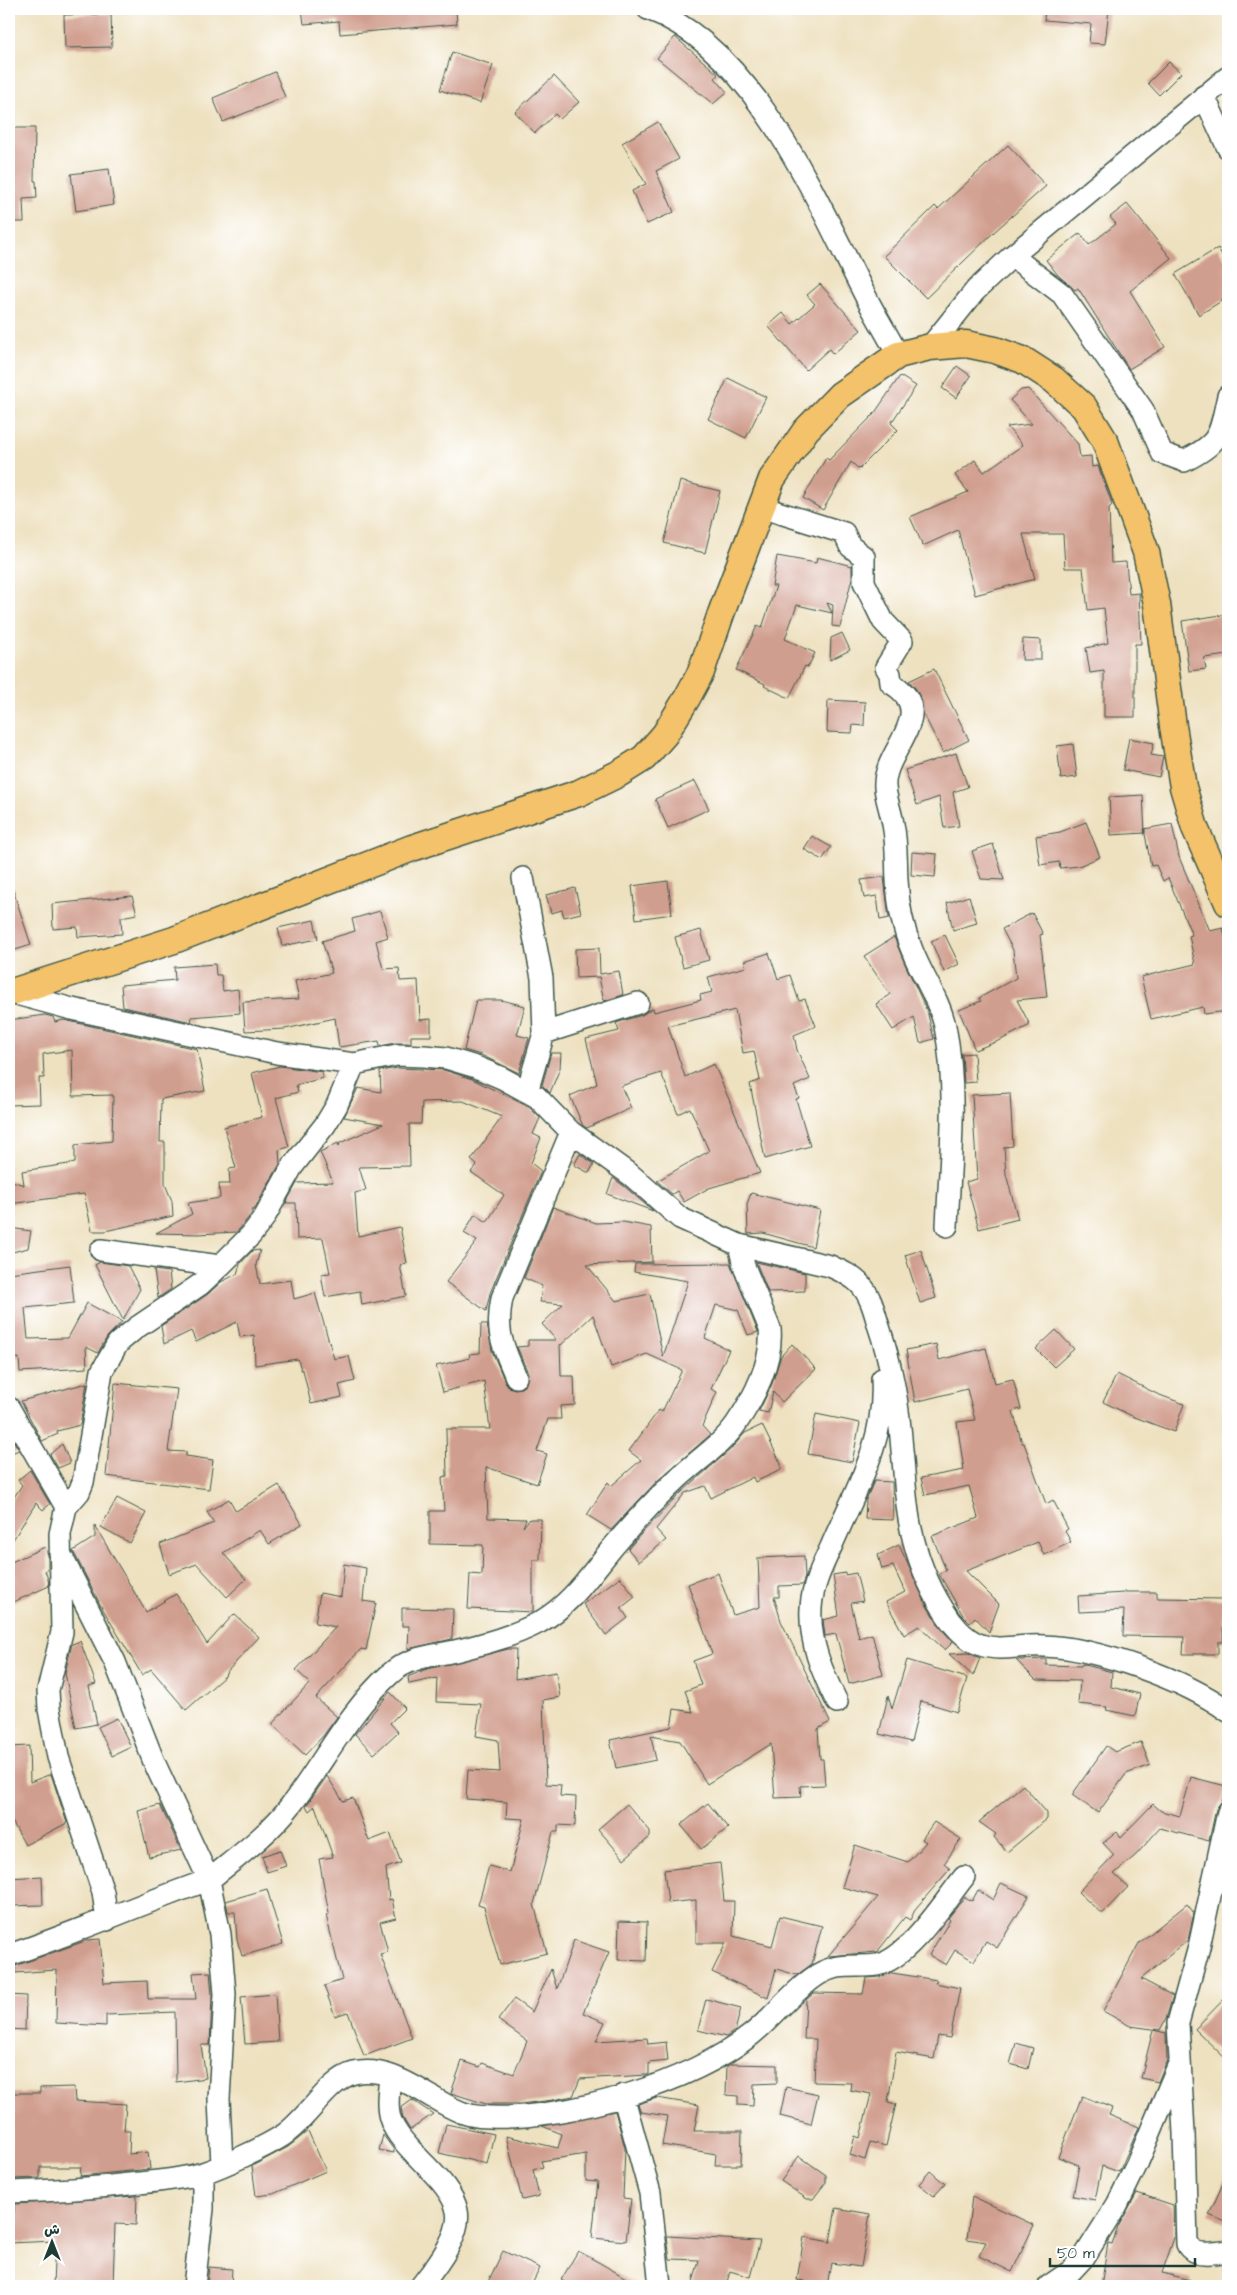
<svg xmlns="http://www.w3.org/2000/svg" width="1237" height="2295" font-family="'Architects Daughter','Playpen Sans Arabic',sans-serif">
	<style>
		.building { fill: #d09e8e }
		.lines { fill: none; stroke-linecap: round; stroke-linejoin: round }
		.minor-casing { stroke: #3e5649; stroke-width: 24 }
		.major-casing { stroke: #3e5649; stroke-width: 29 }
		.minor { stroke: #fff; stroke-width: 21 }
		.major { stroke: #f3c26a; stroke-width: 26 }
	</style>
	<rect width="100%" height="100%" fill="#fff"/>
	<filter id="ink" filterUnits="userSpaceOnUse"><feTurbulence type="fractalNoise" baseFrequency=".02" numOctaves="2"/><feDisplacementMap in="SourceGraphic" scale="10" xChannelSelector="R" yChannelSelector="G"/><feConvolveMatrix kernelMatrix="1 2 1 2 8 2 1 2 1" color-interpolation-filters="sRGB"/></filter>
	<filter id="wash" filterUnits="userSpaceOnUse"><feTurbulence type="fractalNoise" baseFrequency=".0096" numOctaves="4" result="noise"/><feDisplacementMap in="SourceGraphic" scale="20" xChannelSelector="R" yChannelSelector="G"/><feGaussianBlur stdDeviation="1.12" result="paint"/><feColorMatrix in="noise" values="0 0 0 0 0 0 0 0 0 0 0 0 0 0 0 0 0 1.4 0 .05"/><feComposite in="paint" operator="in"/></filter>
	<g filter="url(#wash)">
		<rect width="100%" height="100%" fill="#eee1c0"/>
		<g id="blocks">
			<path class="building" d="M302,9H456L457,24L340,34L339,21L304,24Z
				M1045,9H1109L1105,44L1089,43L1091,24L1044,20Z
				M111,14L112,47L65,48L64,15Z
				M675,37L718,74L715,78L727,92L713,104L657,58Z
				M452,52L493,65L480,103L440,90Z
				M1169,62L1181,73L1159,95L1148,83Z
				M275,72L285,97L223,122L213,98Z
				M554,76L579,102L560,119L555,114L535,133L515,112Z
				M658,122L679,159L656,171L674,212L647,224L632,191L646,184L622,143Z
				M9,128H35L34,181H36L37,198L23,199L24,222H9Z
				M1008,145L1046,186L994,232L926,298L884,256L935,206L938,209Z
				M109,169L114,205L76,211L71,174Z
				M1127,204L1171,258L1130,291L1165,347L1129,369L1078,288L1075,290L1058,275L1046,260L1080,233L1089,245L1116,224L1110,217Z
				M1218,248L1228,265V297L1199,315L1175,274Z
				M820,284L861,330L833,354L829,349L806,370L768,326L783,313L792,324L815,304L807,295Z
				M957,366L971,376L956,398L942,388Z
				M900,376L916,386L891,423L898,430L859,469L851,462L823,510L803,498L826,458L829,460L874,414Z
				M728,378L766,397L746,438L708,419Z
				M1028,389L1078,444L1080,457L1091,456L1092,467L1098,466L1111,501L1112,505L1109,508L1111,563L1126,562L1129,594L1139,593L1141,644H1135V717H1104V671L1090,673L1086,648L1108,643L1104,608L1088,610L1083,568H1065L1063,534H1023L1035,579L975,595L958,530L923,546L910,517L968,492L955,475L975,460L984,472L1023,445L1007,427L1032,424L1010,400L1021,390Z
				M680,481L720,491L705,553L664,543Z
				M777,556L816,563L817,557L852,566V578L840,627L832,626L833,605L827,603L832,613L797,605L785,639L815,653L808,667L805,666L789,698L764,686L765,684L736,670L757,626L762,628L776,586H772Z
				M1228,614V655L1204,658L1206,669L1189,671L1182,621Z
				M842,633L850,650L830,660L831,638Z
				M1023,639L1041,640V660H1022Z
				M934,669L969,740L943,753L923,713L922,702L916,689L909,681Z
				M828,700L865,702L864,726L853,725L852,733L827,732Z
				M1129,738L1154,743L1151,755L1163,757L1159,777L1123,770Z
				M1073,744L1077,777L1061,779L1057,746Z
				M956,753L968,787L953,792L959,826L944,828L939,797L917,805L905,770Z
				M695,781L709,809L668,828L655,799Z
				M1143,795L1145,833L1111,835L1109,797Z
				M1086,822L1100,857L1079,866L1060,868L1059,862L1040,865L1036,836L1060,832Z
				M1172,824L1179,857L1210,931L1223,928L1228,950V1011L1204,1014L1203,1007L1151,1019L1141,977L1195,964L1189,936L1192,935L1168,878L1163,881L1156,865L1151,866L1144,829Z
				M812,836L831,847L822,860L804,849Z
				M993,844L1004,880L981,879L972,851Z
				M912,852L937,854L935,877L911,875Z
				M884,877L889,918L880,920L877,896L864,898L861,880Z
				M668,881L672,914L636,919L632,886Z
				M9,887H12L31,945L9,952Z
				M575,888L581,913L564,917L562,910L551,913L546,895Z
				M132,896L137,914L121,917L122,934L78,937L77,927L53,929L52,904Z
				M969,896L977,923L953,930L947,903Z
				M380,911L388,937L376,941L383,969L399,968L400,981L418,980L420,1020L431,1019V1036H411V1043H395L380,1046L379,1041L339,1047L335,1018L285,1029L245,1031L243,1002L299,999L295,981L332,973L322,941L355,931L352,919Z
				M1032,913L1043,934L1040,935L1047,997L1017,1000L1030,1025L1001,1040L975,1050L959,1010L981,1001L979,998L1016,978L1013,950L1002,929Z
				M314,920L318,939L282,946L278,928Z
				M701,930L709,960L683,967L675,937Z
				M945,935L959,964L944,972L931,941Z
				M894,937L905,964L927,1011L934,1039L920,1043L914,1017L893,1030L876,1004L890,995L864,956Z
				M599,948L600,974L619,971L623,995L604,1001L599,977L576,978L575,949Z
				M769,953L778,979L790,975L799,1001L805,999L816,1026L794,1035L797,1050L810,1079L794,1086L799,1098L796,1099L810,1146L765,1159L750,1084L760,1080L754,1051L743,1053L735,1010L668,1026L685,1077L714,1064L760,1173L709,1188L684,1202L677,1191L672,1194L657,1181L709,1151L690,1108L678,1114L661,1073L621,1086L631,1108L587,1128L583,1126L570,1096L597,1084L586,1039L619,1031L616,1023L642,1015L653,1008L654,1012L701,1000L700,995L712,992L708,977L746,967L744,961Z
				M215,964L216,975H221L223,991L238,989L240,1013L191,1017L192,1022L123,1007L121,985L175,980L174,967Z
				M476,1000H501L525,1006L517,1035L529,1038L519,1073L481,1055L464,1050Z
				M45,1015L53,1017L55,1022L64,1020L197,1049L205,1091L161,1099L160,1142H165V1184L172,1201L173,1216L105,1231H92L84,1194L9,1204V1180L24,1185L22,1171L75,1163V1145L112,1141L113,1095L73,1096L72,1050L43,1054L44,1078H39L40,1104L9,1105V1020Z
				M551,1053H561L560,1068L550,1093L542,1085Z
				M974,1053L976,1082L964,1083L962,1054Z
				M280,1066L322,1072L323,1078L296,1085L298,1092L276,1098L289,1147L279,1150L280,1164L254,1210H252V1213L237,1232L198,1234L156,1233L192,1214L188,1203L220,1198L219,1184H230L229,1169L236,1168L224,1127L262,1117L252,1073Z
				M398,1068L444,1070L472,1079L529,1107L540,1118L533,1134L541,1138L531,1163L541,1171L490,1293L486,1311L446,1282L477,1241L464,1233L475,1214L487,1222L504,1195L471,1172L477,1165L471,1160L502,1117L463,1101L422,1102L421,1124H409L410,1166L359,1167L366,1190L355,1193L358,1236L400,1227L407,1263L400,1265L406,1296L362,1305L360,1291L325,1297L321,1274L330,1273L323,1238L297,1239L296,1203H286L297,1183L333,1182L320,1152L338,1143L339,1146L340,1143L383,1124L344,1117L358,1088L381,1092L380,1071Z
				M1010,1093L1013,1146L1004,1147L1006,1174L1018,1219L979,1229L966,1182L977,1179L972,1095Z
				M580,1154L594,1164L589,1173L574,1165Z
				M613,1178L624,1186L653,1211L607,1194Z
				M751,1193L820,1210L813,1247L763,1233L748,1234L747,1204Z
				M553,1207L596,1223L623,1222L651,1227L652,1262L587,1265L616,1301L650,1294L663,1357L688,1281L634,1272L635,1264L730,1263L758,1332L748,1335L738,1310L716,1305L705,1338L729,1350L711,1389L717,1392L702,1426L710,1435L657,1481L611,1530L587,1515L608,1482L611,1486L641,1460L629,1451L659,1410L662,1412L682,1370L647,1354L611,1367L593,1315L561,1345L560,1344L561,1376H574L575,1405L560,1406L561,1419H548L537,1451L547,1454L537,1484L486,1467L488,1518L526,1519L523,1527L530,1519H541L540,1560H533V1612L468,1609L470,1574L482,1575L483,1545L430,1544V1511H444L442,1477L447,1476L446,1429H490L484,1381L443,1392L436,1366L470,1358L469,1354L480,1353L481,1324H487L492,1351L505,1382L509,1387L515,1389L521,1388L526,1384L528,1373L517,1347L528,1346V1340H556L542,1324L563,1304L540,1302L542,1286L524,1278Z
				M9,1228L31,1231L28,1248L9,1253Z
				M260,1250L256,1265L260,1284L291,1280L294,1299L315,1293L334,1359L349,1356L355,1381L339,1385L342,1397L311,1404L303,1370H301L298,1359L255,1365L254,1335L240,1337L237,1322L196,1342L191,1331L164,1344L161,1326L208,1294L221,1282L237,1274L240,1264L252,1251Z
				M921,1250L936,1298L920,1303L905,1255Z
				M100,1262L128,1266L140,1289L123,1320L95,1265Z
				M756,1262L805,1273V1291L768,1292Z
				M70,1265L74,1303L25,1308L28,1339L68,1338L87,1303L122,1322L107,1337L98,1353L86,1347L87,1368L20,1372L19,1358L9,1359V1273Z
				M154,1270L169,1272L171,1289L158,1298Z
				M1056,1330L1074,1349L1054,1367L1036,1349Z
				M792,1344L816,1369L782,1402L773,1392L768,1413L759,1411L772,1384L781,1356Z
				M936,1344L939,1360L986,1348L995,1383L1013,1379L1021,1409L1013,1411L1022,1443H1024L1046,1504L1053,1500L1068,1529L1065,1531L1071,1542L1044,1555L1038,1542L966,1571L999,1604L989,1632L975,1617L970,1623L964,1617L939,1574L946,1570L932,1536L978,1518L969,1486L925,1495L921,1478L964,1470L957,1422L975,1420L967,1389L915,1402L906,1350Z
				M1117,1374L1157,1394L1184,1404L1174,1432L1132,1416L1103,1402Z
				M87,1383L80,1425L57,1431L58,1434L42,1441L21,1401Z
				M115,1383L177,1389L168,1451L186,1452V1456L213,1460L209,1489L106,1476Z
				M816,1414L860,1423L852,1462L808,1454Z
				M762,1425L781,1464V1470L755,1482L753,1477L711,1498L705,1486L685,1493L656,1529L666,1540L639,1562L628,1549L641,1534L682,1492L731,1449L745,1433Z
				M9,1433L19,1450L9,1454Z
				M62,1444L70,1463L58,1468L50,1454Z
				M30,1470L50,1504L43,1510L36,1503L9,1546V1505L22,1485L18,1480Z
				M874,1481L892,1482L893,1520L865,1519L866,1500Z
				M279,1485L302,1524L269,1544L260,1530L223,1553L246,1579L227,1597L197,1564L169,1574L160,1544L214,1523L207,1512L229,1499L236,1511Z
				M117,1498L146,1513L130,1543L101,1527Z
				M95,1526L146,1612L176,1594L207,1644L234,1614L259,1637L225,1674L226,1675L186,1710L151,1669L142,1675L101,1606L73,1551L95,1537Z
				M899,1545L927,1606L940,1627L953,1642L945,1650L919,1626L904,1635L886,1602L905,1592L893,1566L882,1569L878,1555Z
				M45,1547L48,1555V1569L45,1571L48,1579L49,1586L9,1604V1563Z
				M804,1556L805,1577L802,1585L779,1586V1597H774L781,1621L830,1722L818,1729L820,1759H823L825,1785L800,1786L801,1797L775,1798L771,1744L707,1784L680,1741L651,1736L656,1760L616,1768L610,1740L671,1727L674,1709L693,1712L685,1691L701,1685L693,1661L712,1654L688,1584L718,1573L733,1615L760,1607L758,1558Z
				M344,1564L366,1568L363,1601L376,1603L366,1650L361,1649L316,1698L337,1717L323,1736L305,1755L272,1724L310,1683L296,1670L336,1627L315,1623L320,1593L341,1597Z
				M845,1573V1575L856,1573L863,1601L851,1603L859,1638L872,1634L883,1675L849,1684L836,1634L825,1636L823,1620L839,1616L833,1575Z
				M620,1577L635,1597L621,1608L628,1618L606,1635L583,1604Z
				M1124,1592H1157V1598L1223,1599V1642H1218V1654H1183L1184,1637L1123,1636L1124,1610L1079,1612L1078,1596L1124,1593Z
				M402,1608L453,1609L452,1639L408,1649L409,1626H402Z
				M80,1641L96,1684L89,1686L97,1724L76,1728L65,1673L72,1644Z
				M508,1649H516L515,1679L556,1672L560,1697L543,1700L546,1784L561,1785L560,1796L576,1797L575,1826L558,1825V1832H553L534,1904L547,1953L500,1965L484,1907L478,1905L489,1866L510,1872L524,1819L506,1818L507,1802L466,1799L468,1770L500,1772L498,1740L476,1736L481,1704L436,1702L437,1678L409,1684L408,1677L424,1670Z
				M968,1653L980,1658L973,1676L949,1654Z
				M1046,1659V1665L1081,1666L1082,1664L1112,1672L1111,1687L1140,1694L1135,1716L1106,1710L1107,1707L1078,1704L1080,1681L1036,1680L1016,1660Z
				M907,1660L967,1678L957,1712L921,1701L911,1742L879,1734L888,1696L892,1709Z
				M390,1692L405,1708L390,1723L398,1732L374,1754L355,1734Z
				M117,1718L131,1747L112,1756L98,1727Z
				M1141,1742L1150,1765L1126,1774L1098,1813L1072,1795L1106,1746L1115,1752Z
				M29,1746L30,1782L51,1774L67,1823L25,1845L9,1816V1747Z
				M327,1776L343,1801L353,1798L369,1841L390,1833L401,1863L386,1868L389,1900L392,1899L396,1918L380,1922L388,1952L380,1954L412,2038L364,2056L348,2012L335,2016L324,1986L342,1980L326,1915L329,1914L319,1859L333,1857L315,1806L309,1811L306,1806Z
				M1191,1777L1226,1786L1222,1801L1216,1809L1209,1841L1160,1828L1136,1855L1114,1874L1128,1887L1102,1914L1078,1892L1114,1855L1103,1843L1117,1832L1121,1837L1153,1804L1161,1811L1180,1816Z
				M1023,1785L1047,1813V1819L1007,1852L994,1837L996,1834L979,1822Z
				M708,1803L728,1828L701,1849L681,1825Z
				M627,1804L650,1831V1837L624,1859L598,1829Z
				M160,1805L181,1850L149,1857L138,1811Z
				M934,1822L961,1839L944,1864L950,1869L916,1908L910,1920L905,1917L877,1952L828,1956L878,1897L842,1887L855,1845L908,1862L926,1842L922,1839Z
				M280,1850L286,1866L267,1872L262,1856Z
				M720,1863L724,1901H734L733,1936L772,1946L780,1916L822,1926L812,1964L797,1975L776,1969L768,1998L712,1972L726,1943H696V1900L668,1903L664,1870Z
				M42,1876L43,1905L9,1906V1878Z
				M1001,1883L1029,1896L997,1948L986,1941L974,1961L955,1950L946,1965L929,1955L950,1920L948,1918L965,1897L972,1901L978,1890L993,1900Z
				M267,1889L283,1944L242,1956L237,1940L235,1912H228L226,1901Z
				M1187,1904L1194,1913L1188,1940L1141,1979L1173,1996L1166,2019L1160,2030L1130,2026L1103,2011L1139,1943Z
				M619,1921L647,1922L646,1961L618,1960Z
				M100,1939L104,1983L147,1981L148,1999H196L193,1973L210,1972L212,1995L210,2045H201L206,2078L176,2082L175,2012L106,2015V2026L56,2023L57,1970L15,1973V1966L88,1940Z
				M574,1940L609,1952L583,2013L605,2022L596,2041L647,2038L648,2044L666,2042L668,2061L649,2063V2074L647,2075L580,2079L573,2096L553,2100L520,2104H486L451,2093L462,2061L480,2067L482,2063L514,2074L527,2041L498,2020L514,1999L532,2012L551,1969L557,1989Z
				M892,1973L937,1980L935,1983L960,1988L950,2038L938,2036L934,2059L896,2052L888,2102L896,2104L886,2146L870,2142L865,2160L850,2155L855,2136L860,2138L871,2094L850,2090L851,2083L814,2082L816,2039H804L806,2000L814,1993L863,1994L866,1978L879,1977Z
				M275,1994L278,2042L245,2044L241,1997Z
				M9,1995L26,1996L25,2030L9,2029Z
				M1228,1995V2061L1195,2029Z
				M706,1999L741,2008L735,2031L726,2037L698,2030Z
				M1153,2030L1166,2033L1167,2060L1158,2082L1141,2078Z
				M1016,2043L1033,2048L1028,2069L1010,2064Z
				M731,2064L777,2065V2083L754,2084L753,2106L738,2105V2096L726,2095L727,2066Z
				M74,2087L75,2101L126,2104L124,2131H130L129,2154L148,2152L150,2169L80,2176L81,2167H40V2178L13,2179V2178H9V2143H12L11,2093H40V2088Z
				M786,2087L818,2094L811,2124L780,2116Z
				M1082,2096L1112,2108L1109,2115L1139,2127L1119,2172L1102,2166L1095,2200L1073,2196L1079,2165L1058,2157Z
				M657,2098L699,2105L694,2131H742L741,2165H715L716,2154L662,2145L667,2116L641,2112L638,2104Z
				M412,2100L433,2114L410,2130L403,2118L401,2108Z
				M615,2111L625,2148L623,2198L631,2199L626,2241L592,2238L598,2182L586,2181V2154L541,2161L543,2167L533,2170L539,2196L522,2200L506,2136L558,2148L562,2134L542,2126Z
				M446,2124L494,2134L487,2164L439,2153Z
				M308,2131L326,2171L273,2194L256,2196L252,2166L288,2147Z
				M383,2135L394,2150V2153L379,2150Z
				M799,2156L826,2175V2182L813,2199H807L781,2181Z
				M930,2171L945,2184L934,2196L919,2184Z
				M1228,2172V2223L1209,2215Z
				M1137,2193L1173,2205L1174,2238L1162,2273L1191,2280V2286H1101L1108,2243L1112,2244L1118,2227Z
				M137,2196L136,2225L115,2224L113,2286L53,2284L55,2241L9,2243V2213H14V2204Z
				M972,2196L1034,2225L1012,2272L979,2256L986,2242L967,2239Z
				M836,2208L870,2214L861,2267L831,2263L827,2286H804L805,2281L797,2280L804,2237L830,2242Z
				M667,2236L760,2241L750,2277L730,2271L726,2286H692L699,2260L670,2259Z
				M503,2251L540,2268L531,2286H486Z
				M578,2251L600,2263L640,2286H572L561,2280Z
				M209,2267L232,2269L231,2286H207Z"/>
		</g>
	</g>
	<g filter="url(#ink)">
		<use href="#blocks" fill-opacity="0" stroke="#3e5649" stroke-width="1"/>
		<g class="lines">
			<defs>
				<path id="minor" d="M648,9C755,48 818,204 867,299C877,318 888,336 898,355
					M1204,96L1228,148
					M1012,256L1062,294L1143,410L1162,453L1184,461C1222,442 1219,435 1228,396
					M930,347L975,291L1012,256L1228,77
					M761,507L844,533L850,546L864,557V582L883,621L902,641L886,667L890,674L891,683C941,713 882,751 885,787C886,800 891,811 893,824C897,843 896,861 897,880C898,903 903,929 912,950C922,976 939,999 945,1026C958,1090 950,1162 947,1226
					M523,878L542,978L544,1033L527,1092
					M9,992L72,1009L277,1053L354,1064L397,1055L424,1056L446,1058L476,1067L502,1078L537,1097L571,1132L632,1176L680,1218L739,1245L830,1266C841,1271 851,1275 859,1283C870,1294 874,1310 878,1324C892,1365 899,1407 902,1450C905,1476 905,1503 911,1529C917,1557 928,1585 943,1609C951,1623 965,1640 981,1645C1001,1652 1024,1644 1045,1646C1097,1648 1186,1680 1228,1711
					M544,1033L638,1003
					M101,1250L220,1266L251,1235L264,1218L292,1167L325,1125L337,1105L354,1064
					M516,1377C503,1346 495,1333 502,1298L571,1132
					M9,1408L66,1507L60,1534L62,1632L48,1690L49,1709L58,1757L103,1892L107,1920
					M66,1507L79,1492L83,1482L102,1371L118,1343L136,1328L201,1284L220,1266
					M837,1702C822,1672 809,1642 811,1608C812,1587 822,1566 831,1547C855,1490 886,1443 882,1379
					M1228,1812L1199,1947L1178,2023L1184,2133L1187,2244C1193,2257 1216,2253 1228,2251
					M9,1955C77,1933 141,1903 209,1880L154,1762L115,1662L60,1553
					M390,2076C389,2089 386,2105 390,2118C394,2132 405,2143 414,2153C428,2169 453,2189 457,2211C462,2235 434,2269 421,2286
					M623,2095L650,2193L660,2286
					M222,2165L219,2099L225,1994L220,1934L209,1880C237,1857 269,1834 291,1805C324,1762 349,1711 390,1674C408,1657 432,1656 455,1651C484,1644 514,1636 540,1622C575,1602 593,1569 619,1540C636,1520 654,1501 673,1483C693,1463 720,1447 736,1424C754,1398 773,1361 770,1329L744,1266L739,1245
					M9,2192C52,2191 96,2188 139,2183C160,2181 183,2179 203,2173C224,2166 263,2148 282,2136C306,2121 329,2079 354,2073C390,2064 424,2095 454,2109C465,2115 478,2117 490,2117C567,2120 690,2083 751,2035C775,2016 793,1990 819,1974C839,1962 857,1968 877,1965C908,1959 944,1902 964,1877
					M194,2286L203,2209V2173
					M1049,2286L1071,2271L1084,2257L1117,2205L1137,2164L1178,2066"/>
				<path id="major" d="M9,993L174,940L412,848L579,793L620,773L644,758L665,734L687,698L701,672L722,611L772,479L806,430L840,395L898,355L930,347L966,344L995,350L1023,360L1054,380L1084,407L1105,441L1146,552L1157,604L1173,726L1183,787L1195,828L1228,903"/>
			</defs>
			<use href="#minor" class="minor-casing"/>
			<use href="#major" class="major-casing"/>
			<use href="#minor" class="minor"/>
			<use href="#major" class="major"/>
		</g>
	</g>
	<rect width="1237" height="2295" fill="none" stroke="#fff" stroke-width="30"/>
	<g transform="translate(52 2242)" stroke="#ffffff" stroke-width="4" paint-order="stroke">
	<path d="M0-4L9 19L0 12L-9 19Z" fill="#1f3d34"/>
	<text y="-8" font-size="14" font-weight="bold" text-anchor="middle" fill="#1f3d34">ش</text>
	</g>
	<path d="M1050 2258v8h145v-8" fill="none" stroke="#1f3d34" stroke-width="2.5"/>
	<text x="1057" y="2258" font-size="15" fill="#1f3d34" stroke="#ffffff" stroke-width="4" paint-order="stroke">50 m</text>
</svg>
